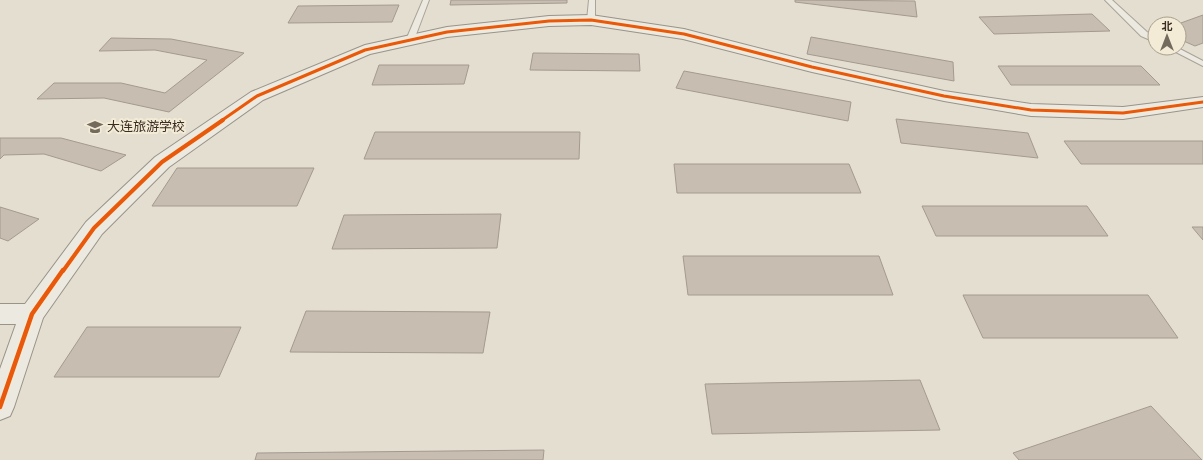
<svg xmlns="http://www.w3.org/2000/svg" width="1203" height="460" font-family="Spectral,'Noto Sans SC',serif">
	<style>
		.building { fill: #c8bdb1; stroke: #a49a8f }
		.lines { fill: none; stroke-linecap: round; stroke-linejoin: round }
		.lane-casing { stroke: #aaa398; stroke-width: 2 }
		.secondary-casing { stroke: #999388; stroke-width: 2 }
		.lane { fill: #ece9e1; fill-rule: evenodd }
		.secondary { fill: #ece9e1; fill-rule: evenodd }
		.cycleway-far2-casing { stroke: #f4ebd7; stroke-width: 5 }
		.cycleway-far1-casing { stroke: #f4ebd7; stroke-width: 6 }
		.cycleway-casing { stroke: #f4ebd7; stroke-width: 7 }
		.cycleway-far2 { stroke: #e8590c; stroke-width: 3 }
		.cycleway-far1 { stroke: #e8590c; stroke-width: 4 }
		.cycleway { stroke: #e8590c; stroke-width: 4.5 }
		.labels { text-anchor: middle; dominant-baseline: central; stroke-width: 4; stroke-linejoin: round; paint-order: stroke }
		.poi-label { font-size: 13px; fill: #392c21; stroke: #f4ebd7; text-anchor: start }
	</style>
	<rect width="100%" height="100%" fill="#e4ded0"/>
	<path class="building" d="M451,0H567V3L450,5Z
		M795,0L915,1L917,17L795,2Z
		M399,5L392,22L288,23L298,6Z
		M1092,14L1110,31L994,34L979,17Z
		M1203,15V43L1195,46L1179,39L1178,24Z
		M811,37L953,62L954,81L807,54Z
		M111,38L171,39L244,53L169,112L104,98L37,99L54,83H121L165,93L207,60L155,50L99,51Z
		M533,53L639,54L640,71L530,70Z
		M379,65H469L464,84L372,85Z
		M998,66H1141L1160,85H1011Z
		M684,71L851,102L848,121L676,88Z
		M896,119L1028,133L1038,158L901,143Z
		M375,132H580L579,159H364Z
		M0,138H61L126,155L101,171L44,154L4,155L0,159Z
		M1064,141H1203V164H1081Z
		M674,164H849L861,193H677Z
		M177,168H314L297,206H152Z
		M922,206H1087L1108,236H936Z
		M0,207L39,219L8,241L0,238Z
		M501,214L497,248L332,249L344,215Z
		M1192,227H1203V240Z
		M683,256H879L893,295H688Z
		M963,295H1148L1178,338H983Z
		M306,311L490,312L483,353L290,352Z
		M87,327H241L219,377H54Z
		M920,380L940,430L712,434L705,384Z
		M1151,406L1202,460H1019L1013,453Z
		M544,450L543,460H255L257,453Z"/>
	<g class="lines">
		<defs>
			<path id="lane" d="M423,0H429L414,40L407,42L406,40Z
				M589,0H595V20L591,22L587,20Z
				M1105,0H1112L1147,32L1155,37V42L1141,36Z
				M1168,48H1178L1203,61V66Z"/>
			<path id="secondary" d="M591,15L684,29L813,62L944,91L1031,104L1123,107L1203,97V107L1123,119L1031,116L944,101L812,72L683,39L591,25L549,26L447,37L370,54L263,100L169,167L102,234L43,318L14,407L10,416L0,420V369L16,324H0V304H25L86,222L155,157L251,92L365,45L447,27L549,16Z"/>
		</defs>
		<use href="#lane" class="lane-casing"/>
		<use href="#secondary" class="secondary-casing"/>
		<use href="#lane" class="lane"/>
		<use href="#secondary" class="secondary"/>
		<defs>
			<path id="cycleway-far2" d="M221,121L257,96L365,50L447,32L549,21L591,20L684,34L812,67L944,96L1031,110L1123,113L1203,102"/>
			<path id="cycleway-far1" d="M63,271L94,228L162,162L223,120"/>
			<path id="cycleway" d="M0,407L32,314L63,270"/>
		</defs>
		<use href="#cycleway-far2" class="cycleway-far2-casing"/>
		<use href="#cycleway-far1" class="cycleway-far1-casing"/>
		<use href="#cycleway" class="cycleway-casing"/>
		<use href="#cycleway-far2" class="cycleway-far2"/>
		<use href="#cycleway-far1" class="cycleway-far1"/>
		<use href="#cycleway" class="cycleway"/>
	</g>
	<defs>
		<symbol id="school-bare" viewBox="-9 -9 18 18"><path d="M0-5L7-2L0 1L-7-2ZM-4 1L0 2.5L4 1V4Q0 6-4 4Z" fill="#756a5e" stroke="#f4ebd7" stroke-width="2.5" paint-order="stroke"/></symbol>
	</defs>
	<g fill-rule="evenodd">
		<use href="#school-bare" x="84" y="116" width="22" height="22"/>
	</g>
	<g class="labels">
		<g class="poi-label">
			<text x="107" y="127">大连旅游学校</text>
		</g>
	</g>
	<g transform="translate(1167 36)"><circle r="19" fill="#f4ebd7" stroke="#a99f8e"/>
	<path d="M0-3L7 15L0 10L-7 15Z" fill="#756a5e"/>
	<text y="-6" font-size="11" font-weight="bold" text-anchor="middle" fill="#392c21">北</text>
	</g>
</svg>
